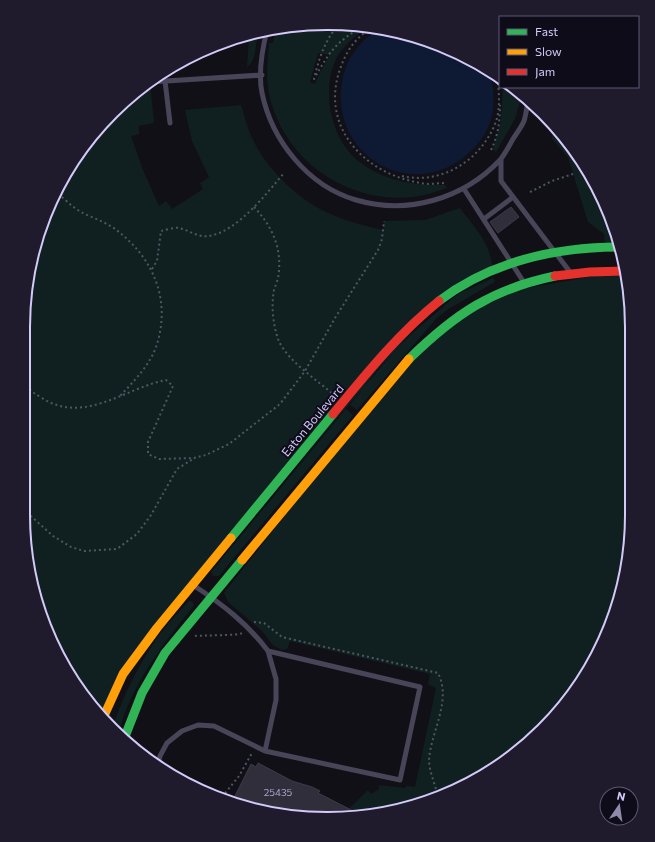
<svg xmlns="http://www.w3.org/2000/svg" width="655" height="842" font-family="Commissioner,sans-serif">
	<style>
		.green { fill: #102021; fill-rule: evenodd }
		.water { fill: #0e1934 }
		.building { fill: #312e3b; stroke: #3e3a4a }
		.lines { fill: none; stroke-linecap: round; stroke-linejoin: round }
		.path { stroke: #4c5762; stroke-width: 2; stroke-dasharray: 2 3; stroke-linecap: butt }
		.lane { stroke: #474557; stroke-width: 5 }
		.fast { stroke: #30b455; stroke-width: 9 }
		.slow { stroke: #ff9f0a; stroke-width: 9 }
		.jam { stroke: #e5322d; stroke-width: 9 }
		.labels { text-anchor: middle; dominant-baseline: central; stroke-width: 4; stroke-linejoin: round; paint-order: stroke }
		.number-label { font-size: 10px; fill: #aaa3ca }
		.street-label { font-size: 12px; fill: #d3cafa; stroke: #0f0c1a }
		.rim { fill: none; stroke: #d3cafa; stroke-width: 2 }
	</style>
	<rect width="100%" height="100%" fill="#111016"/>
	<path class="green" d="M347,24L367,27C357,34 344,46 337,57C320,89 331,142 361,163C385,181 415,186 445,185L447,188C435,192 424,196 412,197C344,204 279,156 268,88C266,73 268,58 269,43H273L276,28L288,26ZM318,53L330,55L320,72L315,84L310,82Z
		M249,38L257,39C255,49 256,61 247,67Z
		M150,82L154,123L139,126V134L131,136L143,170L159,206L166,201L172,209L203,189L200,183L209,177L192,141L185,110L241,105C245,117 248,131 254,142C269,172 302,203 333,215C349,222 366,226 383,230L384,221L425,220L460,208C476,230 491,243 493,271L431,309L157,628L103,718L64,667L33,594L23,515L24,308L39,230L86,142L127,99Z
		M503,87H514L522,95L515,119L496,152L493,149L501,121Z
		M554,125L591,175L616,230L619,247H605L604,234L588,222L568,157L552,139Z
		M624,271L631,307L626,574L609,631L581,684L543,730L480,778L423,802H417L406,809L355,815L356,812L349,809L368,790L371,794L379,789V785L405,788L407,786L415,787L436,688L428,684L430,674L290,641L287,649L282,650L273,645L261,630L228,602L224,593L405,363L498,293Z
		M493,278L495,281L493,283L447,310L436,319L357,410L350,405L377,370L410,335L458,294Z
		M346,409L353,415L219,576H213L211,572Z
		M189,601H192L194,605L192,608C161,646 131,686 118,734L112,729C122,698 138,666 157,638C166,625 178,613 189,601Z"/>
	<path class="water" d="M381,29C420,36 456,51 490,71C493,87 496,103 491,119C482,151 446,177 412,174C363,170 332,125 343,77C347,58 362,37 381,29Z"/>
	<path class="building" d="M511,207L519,217L498,233L490,222Z
		M258,763L292,781L312,787L320,791L318,793L361,815L328,819L249,809L232,802L251,764L256,767Z"/>
	<g class="lines">
		<path class="path" d="M339,24C325,40 319,58 314,79C330,51 335,43 363,26
			M285,26L282,34L288,26
			M372,28C358,35 347,50 342,64C317,124 363,174 421,183C429,185 438,183 446,183
			M118,108L124,105L135,93
			M491,150C498,136 500,121 500,105
			M402,176C441,185 480,161 495,124C501,109 499,92 497,76
			M530,192L552,181L573,174
			M58,194C64,198 69,204 75,208C87,217 103,220 115,229C153,257 171,299 157,344C151,364 134,381 120,396
			M254,207C270,224 281,244 279,270C279,277 276,284 274,290C271,306 273,324 278,339C286,360 317,380 334,395
			M152,269L157,261L161,231C166,230 174,227 179,228C189,230 198,238 209,236C238,231 266,194 284,173
			M23,382C28,390 34,393 42,398C84,425 125,388 166,380L173,386L148,442V454L159,459L194,458L206,455L229,444L280,404L305,371L335,318L378,250L382,239L384,221
			M23,509L53,536L71,547L84,551L117,549L137,534L151,515L177,469L193,459
			M254,622L264,623L282,637L438,673C452,701 431,731 429,760C429,771 435,784 438,796
			M195,636C205,635 237,636 242,633
			M222,797L239,776L252,753"/>
		<path class="lane" d="M267,30C262,50 258,73 262,93C272,141 308,186 356,200C408,215 463,199 500,160C505,154 509,146 513,139C516,134 521,128 524,121C526,115 527,107 528,100
			M165,81L170,123
			M150,82L262,75
			M501,159V181L570,272
			M464,189L523,281
			M484,219L513,197
			M265,751L276,700V679L268,651
			M158,765L160,756L167,743L182,731L198,725L214,726L265,751L400,780L420,687L268,651C248,624 222,604 193,585"/>
		<path class="fast" d="M439,301C490,262 555,247 619,247
			M409,359C455,314 492,289 555,276
			M231,538L333,414
			M124,739L142,693L165,653L242,560"/>
		<path class="slow" d="M242,560L409,359
			M103,718L123,674L157,628L231,538"/>
		<path class="jam" d="M555,276L590,272L624,271
			M333,414C366,374 398,334 439,301"/>
	</g>
	<g class="labels">
		<g class="number-label">
			<text x="278" y="792">25435</text>
		</g>
		<g class="street-label">
			<text transform="translate(312 420) rotate(-50)">Eaton Boulevard</text>
		</g>
	</g>
	<path d="M0 0H655V842H0ZM327 30H328A297 297 0 0 1 625 327V515A297 297 0 0 1 328 812H327A297 297 0 0 1 30 515V327A297 297 0 0 1 327 30Z" fill="#1f1b2c" fill-rule="evenodd"/>
	<path class="rim" d="M327 30H328A297 297 0 0 1 625 327V515A297 297 0 0 1 328 812H327A297 297 0 0 1 30 515V327A297 297 0 0 1 327 30Z"/>
	<rect x="499" y="16" width="140" height="72" fill="#0f0c1a" stroke="#5d5874"/>
	<rect x="507" y="29" width="20" height="6" fill="#30b455" stroke="#5d5874"/>
	<text x="535" y="36" font-size="12" fill="#d3cafa">Fast</text>
	<rect x="507" y="49" width="20" height="6" fill="#ff9f0a" stroke="#5d5874"/>
	<text x="535" y="56" font-size="12" fill="#d3cafa">Slow</text>
	<rect x="507" y="69" width="20" height="6" fill="#e5322d" stroke="#5d5874"/>
	<text x="535" y="76" font-size="12" fill="#d3cafa">Jam</text>
	<g transform="translate(619 806) rotate(13)"><circle r="19" fill="#0f0c1a" stroke="#5d5874"/>
	<path d="M0-3L7 15L0 10L-7 15Z" fill="#8f89aa"/>
	<text y="-6" font-size="11" font-weight="bold" text-anchor="middle" fill="#d3cafa">N</text>
	</g>
</svg>
